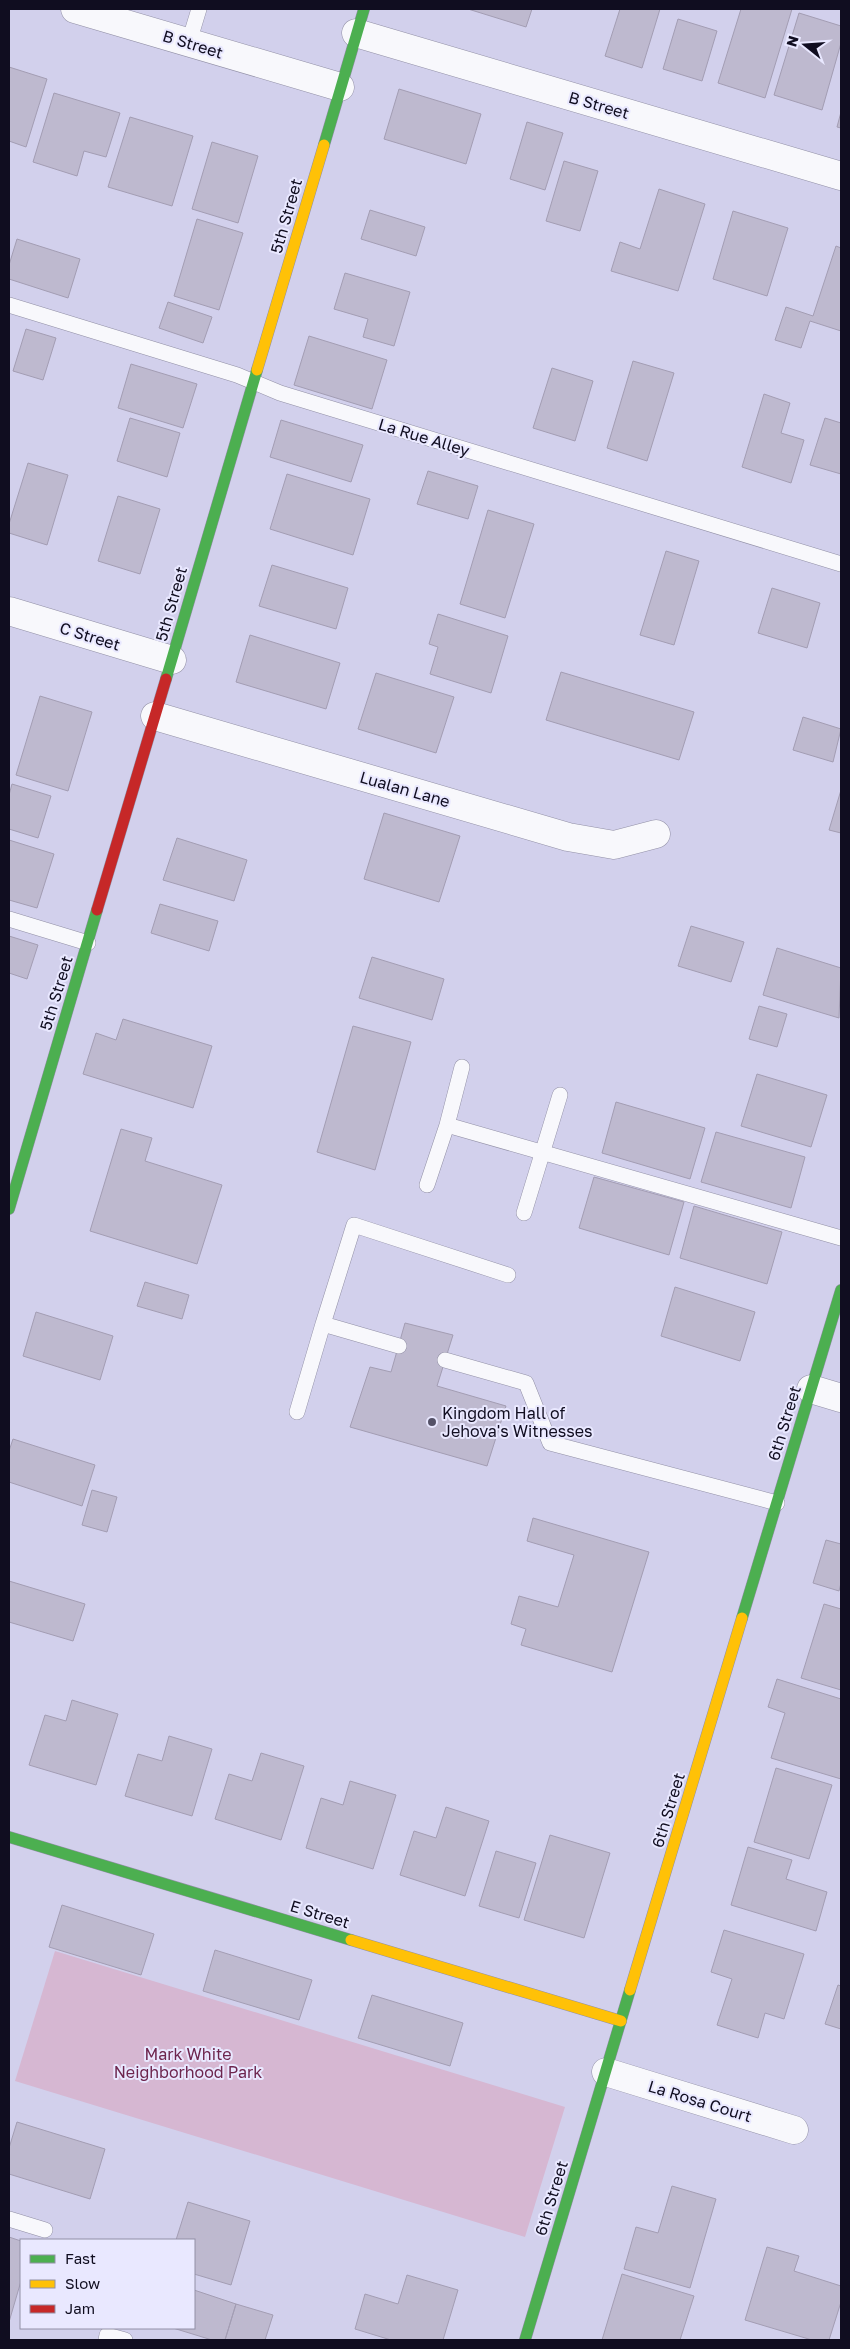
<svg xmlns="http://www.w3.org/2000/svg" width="850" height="2349" font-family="'Golos Text',sans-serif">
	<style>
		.green { fill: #d6b7d2 }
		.building { fill: #beb9cf; stroke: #a39db3 }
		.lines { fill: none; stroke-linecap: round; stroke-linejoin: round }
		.lane-casing { stroke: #9290a6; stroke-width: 16 }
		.street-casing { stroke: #9290a6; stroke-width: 29 }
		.fast-casing { stroke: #9290a6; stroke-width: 12 }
		.slow-casing { stroke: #9290a6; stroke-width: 12 }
		.jam-casing { stroke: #9290a6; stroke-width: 12 }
		.lane { stroke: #f8f8fc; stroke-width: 15 }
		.street { stroke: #f8f8fc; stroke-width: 28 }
		.fast { stroke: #4caf50; stroke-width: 11 }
		.slow { stroke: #ffc107; stroke-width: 11 }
		.jam { stroke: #c62828; stroke-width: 11 }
		.poi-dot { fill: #545167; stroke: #e9e8ff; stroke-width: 2 }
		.labels { text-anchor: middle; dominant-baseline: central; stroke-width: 4; stroke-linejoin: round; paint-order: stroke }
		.street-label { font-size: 16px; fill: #100d20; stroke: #e9e8ff }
		.poi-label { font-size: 16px; fill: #100d20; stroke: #e9e8ff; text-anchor: start }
		.park-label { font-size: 16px; fill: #6d254e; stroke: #e9e8ff }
	</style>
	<rect width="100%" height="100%" fill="#d2d0ec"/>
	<path class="green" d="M55,1951L565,2107L525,2237L15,2081Z"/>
	<path class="building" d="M468,9H532L526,27Z
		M620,9H660L642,68L605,56Z
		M741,9H792L765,98L718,83Z
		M799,13L841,26V43L822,110L774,95Z
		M678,19L717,31L702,81L663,69Z
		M9,67L47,79L26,147L9,141Z
		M399,89L481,114L466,164L384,139Z
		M54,93L120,113L106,157L84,151L77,176L33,162Z
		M841,112V128L837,127Z
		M130,117L193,136L172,206L108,187Z
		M527,122L563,133L545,190L510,179Z
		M212,142L258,156L238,223L192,209Z
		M564,161L598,171L580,231L546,221Z
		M659,189L705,204L678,291L611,271L620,242L640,249Z
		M370,210L425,227L416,256L361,239Z
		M733,211L788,228L767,296L713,279Z
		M197,219L243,233L219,310L174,296Z
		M17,239L80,259L68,298L9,279V265Z
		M836,246L841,248V331L810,321L801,348L775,340L786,307L813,316Z
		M345,273L410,292L394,346L363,337L368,319L334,309Z
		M168,302L212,317L203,343L159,328Z
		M26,329L56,338L43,380L13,371Z
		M309,336L387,360L372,409L294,385Z
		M633,361L674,373L647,461L607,448Z
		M131,364L197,384L183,428L118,408Z
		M552,368L593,381L575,441L533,428Z
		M764,394L790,403L781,433L804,440L791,483L742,467Z
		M130,418L180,433L167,477L117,461Z
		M825,418L841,423V474L810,465Z
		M281,420L363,445L351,482L270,457Z
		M28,463L68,475L47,545L9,533V524Z
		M428,471L478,486L468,519L417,504Z
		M287,474L370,499L353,555L270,529Z
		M118,496L160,509L140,574L98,561Z
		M488,510L534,524L505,618L460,604Z
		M666,551L699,561L674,645L640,635Z
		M272,565L348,588L336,629L259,606Z
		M772,588L820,603L807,648L758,633Z
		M438,614L508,636L491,693L430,674L438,647L429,644Z
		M250,635L340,663L326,709L236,682Z
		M561,672L694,712L679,760L546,720Z
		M376,673L454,697L436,753L358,729Z
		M40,696L92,712L68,791L16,775Z
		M803,717L841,729L833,762L793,750Z
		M12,784L51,796L38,838L9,829V795Z
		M841,790V833L829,830Z
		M384,813L460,836L439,902L364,879Z
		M177,838L247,860L234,901L163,880Z
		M9,840L54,854L37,908L9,900Z
		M160,904L218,921L209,951L151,933Z
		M691,926L744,942L731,982L678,966Z
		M9,936L38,945L27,979L9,973Z
		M777,948L841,968L839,1018L763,995Z
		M372,957L444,979L432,1020L359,998Z
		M759,1006L787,1014L777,1047L749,1039Z
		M123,1019L212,1046L193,1108L83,1074L96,1033L116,1040Z
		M353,1026L411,1042L375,1170L317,1152Z
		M757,1074L827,1095L811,1147L741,1126Z
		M616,1102L705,1128L690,1179L602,1153Z
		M121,1129L152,1138L145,1161L222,1185L197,1264L90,1231Z
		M716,1132L805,1157L791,1208L701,1182Z
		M594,1177L684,1202L669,1255L579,1228Z
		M694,1206L782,1232L767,1284L680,1258Z
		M145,1282L189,1295L182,1319L137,1306Z
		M675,1287L755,1312L740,1361L661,1336Z
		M36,1312L113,1336L100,1380L23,1356Z
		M405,1323L453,1335L437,1386L506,1406L487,1466L350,1427L370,1367L391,1372Z
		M13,1439L95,1465L82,1506L9,1482V1451Z
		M92,1490L117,1497L107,1532L82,1525Z
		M533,1518L649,1552L612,1672L521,1645L526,1629L511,1624L519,1596L558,1607L574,1555L527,1541Z
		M826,1540L841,1544V1583L839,1591L813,1583Z
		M9,1581L85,1604L73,1641L9,1622Z
		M824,1604L841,1609V1690L801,1678Z
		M777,1679L841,1699V1779L771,1758L785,1713L768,1707Z
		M72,1700L118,1714L96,1785L29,1765L45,1715L66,1721Z
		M169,1736L212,1749L192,1816L125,1796L138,1754L162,1761Z
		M261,1753L304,1766L281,1840L215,1819L229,1774L252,1781Z
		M776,1768L832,1785L809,1859L754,1842Z
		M350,1781L396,1795L373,1869L306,1848L321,1798L343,1805Z
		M446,1807L489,1821L465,1896L400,1875L414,1831L436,1838Z
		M550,1835L610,1853L584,1938L524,1920Z
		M748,1847L792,1860L786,1879L827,1892L816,1931L731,1905Z
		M496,1851L536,1863L519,1918L479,1906Z
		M62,1905L154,1934L141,1975L49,1947Z
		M724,1930L804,1954L784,2019L765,2013L758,2038L717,2025L732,1979L711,1972Z
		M215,1950L312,1980L299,2020L203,1991Z
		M838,1985L841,1986V2029L825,2024Z
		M372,1995L463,2023L450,2066L358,2038Z
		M17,2122L105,2149L90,2199L9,2174V2148Z
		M672,2186L716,2199L690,2288L624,2269L636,2227L658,2233Z
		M188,2202L250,2221L231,2285L194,2274V2240H176Z
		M9,2237L21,2241V2281L9,2322Z
		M767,2247L799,2256L794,2271L841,2286V2302L829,2340H812L745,2320Z
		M622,2274L694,2296L680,2340H602Z
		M407,2275L458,2290L443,2340H391L355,2329L365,2294L398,2304Z
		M194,2290L236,2304L225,2340H212L173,2328H194Z
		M236,2304L273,2315L265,2340H225Z"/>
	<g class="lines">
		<defs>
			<path id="lane" d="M189,42L199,9
				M9,305L237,375L280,393L841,564
				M9,919L88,943
				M447,1125L462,1067
				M427,1185L447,1125L841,1238
				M524,1213L560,1095
				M323,1324L354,1225L508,1275
				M445,1360L526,1383L550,1443L777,1503
				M297,1412L323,1324L399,1346
				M9,2219L45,2230
				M106,2340L107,2335L125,2340"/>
			<path id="street" d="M75,9L340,87
				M356,33L841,176
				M9,611L172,660
				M155,716L568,837L614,845L656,834
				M811,1389L841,1398
				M606,2072L794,2130"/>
			<path id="fast" d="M324,145L364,9
				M166,679L257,370
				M9,1209L97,910
				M742,1618L841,1290
				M9,1837L351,1940
				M525,2340L630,1990"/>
			<path id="slow" d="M257,370L324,145
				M351,1940L621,2021
				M630,1990L742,1618"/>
			<path id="jam" d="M97,910L166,679"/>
		</defs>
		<use href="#lane" class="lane-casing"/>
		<use href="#street" class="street-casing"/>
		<use href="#fast" class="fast-casing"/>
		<use href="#slow" class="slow-casing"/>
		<use href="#jam" class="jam-casing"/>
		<use href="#lane" class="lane"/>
		<use href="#street" class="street"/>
		<use href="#fast" class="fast"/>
		<use href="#slow" class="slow"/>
		<use href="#jam" class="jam"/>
	</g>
	<circle class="poi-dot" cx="432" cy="1422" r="5"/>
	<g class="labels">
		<g class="street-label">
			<text transform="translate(193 44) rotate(17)">B Street</text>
			<text transform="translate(599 105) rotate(16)">B Street</text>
			<text transform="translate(286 216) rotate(-74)">5th Street</text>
			<text transform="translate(424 437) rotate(17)">La Rue Alley</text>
			<text transform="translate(171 604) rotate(-74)">5th Street</text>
			<text transform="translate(90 636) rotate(17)">C Street</text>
			<text transform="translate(405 789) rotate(16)">Lualan Lane</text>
			<text transform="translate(56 993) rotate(-73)">5th Street</text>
			<text transform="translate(784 1423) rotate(-73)">6th Street</text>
			<text transform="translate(668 1810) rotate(-73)">6th Street</text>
			<text transform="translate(320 1914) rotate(17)">E Street</text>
			<text transform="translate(700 2101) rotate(17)">La Rosa Court</text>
			<text transform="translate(551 2198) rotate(-73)">6th Street</text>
		</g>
		<g class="poi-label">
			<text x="442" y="1413">Kingdom Hall of<tspan x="442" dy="18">Jehova's Witnesses</tspan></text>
		</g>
		<g class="park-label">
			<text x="188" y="2054">Mark White<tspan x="188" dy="18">Neighborhood Park</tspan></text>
		</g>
	</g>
	<rect width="850" height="2349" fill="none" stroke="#100d20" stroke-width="20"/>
	<rect x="20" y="2239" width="175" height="90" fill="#e9e8ff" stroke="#9290a6"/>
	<rect x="30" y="2255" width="25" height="8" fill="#4caf50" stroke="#9290a6"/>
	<text x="65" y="2264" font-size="15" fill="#100d20">Fast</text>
	<rect x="30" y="2280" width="25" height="8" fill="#ffc107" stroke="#9290a6"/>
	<text x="65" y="2289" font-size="15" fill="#100d20">Slow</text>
	<rect x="30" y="2305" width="25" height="8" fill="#c62828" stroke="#9290a6"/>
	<text x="65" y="2314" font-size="15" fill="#100d20">Jam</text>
	<g transform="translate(805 45) rotate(287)" stroke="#e9e8ff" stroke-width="4" paint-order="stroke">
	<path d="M0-4L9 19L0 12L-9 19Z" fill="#100d20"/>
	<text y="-8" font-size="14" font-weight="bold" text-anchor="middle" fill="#100d20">N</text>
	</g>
</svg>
